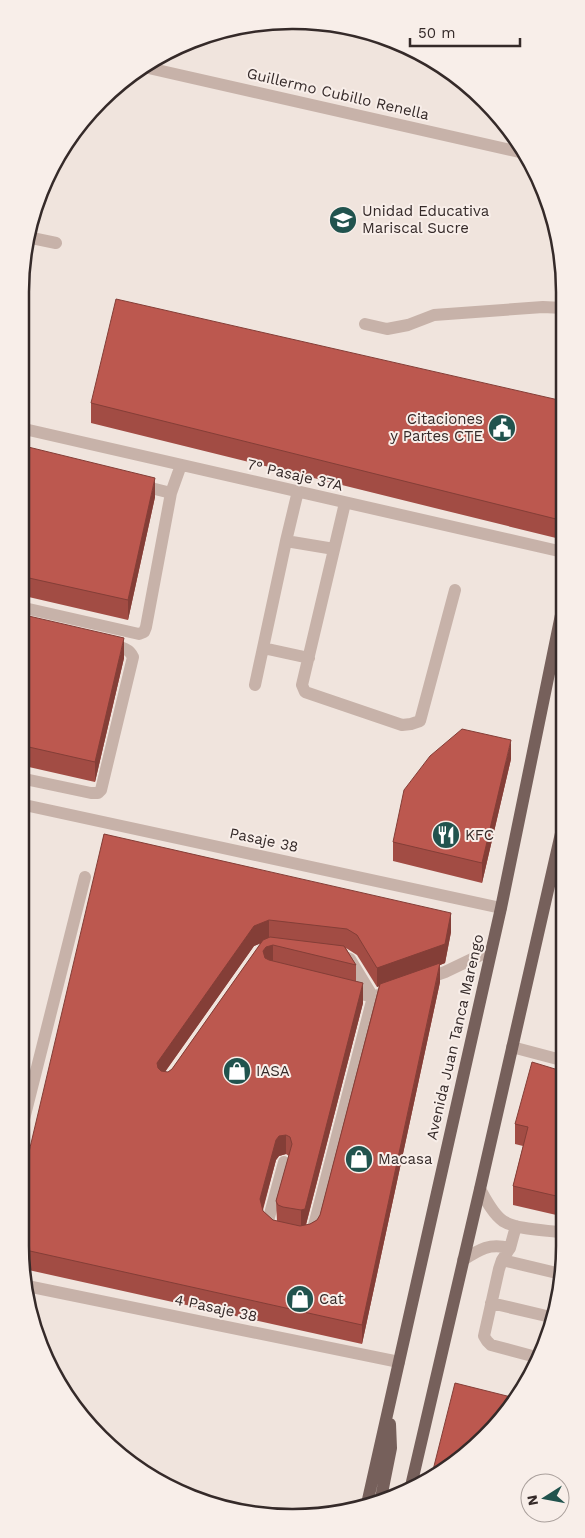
<svg xmlns="http://www.w3.org/2000/svg" width="585" height="1538" font-family="'Work Sans',sans-serif">
	<style>
		.lines { fill: none; stroke-linecap: round; stroke-linejoin: round }
		.minor { stroke: #c7b2a9; stroke-width: 12 }
		.major { stroke: #76605b; stroke-width: 12 }
		.wall { fill: #a24c44; fill-rule: evenodd }
		.shaded-wall { fill: #843e37 }
		.building { fill: #bc584f; stroke: #843e37 }
		.labels { text-anchor: middle; dominant-baseline: central; stroke-width: 4; stroke-linejoin: round; paint-order: stroke }
		.street-label { font-size: 15px; fill: #352a29; stroke: #f8eee9 }
		.poi-label { font-size: 15px; fill: #352a29; stroke: #f8eee9; text-anchor: start }
		.rim { fill: none; stroke: #352a29; stroke-width: 2.5 }
	</style>
	<rect width="100%" height="100%" fill="#f0e4dd"/>
	<g class="lines">
		<path class="minor" d="M144,67L524,153
			M27,237L56,243
			M365,324L387,329L408,325L434,315L543,307L563,308
			M561,399L563,401
			M20,428L563,552
			M171,493L181,465
			M345,503L302,685L305,692L402,725L411,724L420,721L455,590
			M286,541L334,549
			M20,607L139,634L144,632L146,627L171,493L139,485
			M263,648L309,658
			M255,685L286,541L298,491
			M20,778L91,793H98L101,790L133,657C129,647 118,647 109,645
			M20,804L501,908
			M345,957L350,959L373,997L346,990
			M425,979L445,972L491,950
			M512,1047L565,1061
			M20,1135L85,877
			M480,1189C486,1200 493,1214 503,1221C518,1230 547,1230 565,1233
			M516,1226L510,1248L502,1260L499,1269L484,1336L487,1341L491,1345L536,1357
			M273,1232L269,1228L268,1221L284,1162
			M309,1236L312,1233L373,997L391,990
			M463,1260C480,1249 489,1243 510,1248
			M502,1260L561,1274
			M27,1286L399,1362
			M491,1303L555,1318"/>
		<path class="major" d="M411,1486L480,1189L564,820
			M381,1498L391,1448L390,1424
			M367,1504L501,908L563,605"/>
	</g>
	<path class="wall" d="M563,401L556,538L91,423V403Z
		M20,445L155,497L128,620L20,595Z
		M20,614L124,658L95,782L20,765Z
		M511,759L482,883L393,861V842Z
		M104,834L451,932L445,963L440,965V982L362,1344L24,1269L20,1246ZM261,943L172,1069L168,1072H165L254,946ZM346,948L357,955L377,987L379,986L320,1215L317,1220L310,1224L306,1225L363,1003L356,982V965ZM286,1154L289,1156L276,1201L277,1221L273,1220L263,1211V1210L276,1160L279,1156Z
		M565,1072V1217L513,1205V1186L523,1146L515,1144V1124Z"/>
	<path class="shaded-wall" d="M155,478V497L128,620V600Z
		M563,489V508L556,538V519Z
		M124,638V658L95,782V762Z
		M511,740V759L482,883V863Z
		M451,913V932L445,963L440,965V982L362,1344V1325L440,965L377,987V968Z
		M269,920V940L254,946L157,1083V1063L254,926Z
		M273,945V964L266,966L263,951L266,947Z
		M363,983V1003L305,1228L301,1230V1210Z
		M286,1135V1154L279,1156L276,1160L260,1219V1199L276,1140L279,1136Z"/>
	<path class="building" d="M116,299L563,401V489L556,519L91,403Z
		M20,445L155,478L128,600L20,576Z
		M20,614L124,638L95,762L20,745Z
		M462,729L511,740L482,863L393,842L404,790L430,756Z
		M104,834L451,913L445,944L377,968L357,935L347,929L269,920L254,926L157,1063L158,1068L161,1071L168,1072L172,1069L263,940L270,937L344,946L356,965L273,945L266,947L263,951L265,958L269,960L363,983L305,1209L301,1210L283,1207L278,1205L276,1201L292,1144L290,1137L286,1135L279,1136L276,1140L260,1199L263,1211L273,1220L300,1226L310,1224L317,1220L320,1215L380,984L440,963L362,1325L21,1249L20,1190Z
		M532,1062L565,1072V1198L513,1186L528,1127L515,1124Z
		M455,1383L515,1398L509,1411L444,1472L431,1478Z"/>
	<defs>
		<symbol id="school-disc" viewBox="-11 -11 22 22"><circle r="9.5" fill="#21534e" stroke="#f8eee9"/><path d="M0-5L7-2L0 1L-7-2ZM-4 1L0 2.5L4 1V4Q0 6-4 4Z" fill="#fff"/></symbol>
		<symbol id="civic-disc" viewBox="-11 -11 22 22"><circle r="9.5" fill="#21534e" stroke="#f8eee9"/><path d="M-.6-6.5H3V-4.5H.6V-3L4-1V1h2V6H-6V1h2V-1L-.6-3ZM-1.2 2.5V6h2.4V2.5Z" fill="#fff"/></symbol>
		<symbol id="restaurant-disc" viewBox="-11 -11 22 22"><circle r="9.5" fill="#21534e" stroke="#f8eee9"/><path d="M-5-6h1v4h1v-4h1v4h1v-4h1v5L-1.5 .5V6h-2V.5L-5-1ZM5-6V6H3V1.5H1.5Q1.5-4 5-6Z" fill="#fff"/></symbol>
		<symbol id="shop-disc" viewBox="-11 -11 22 22"><circle r="9.5" fill="#21534e" stroke="#f8eee9"/><path d="M-5-2.5h2.3a2.7 3.5 0 0 1 5.4 0H5L5.5 6h-11ZM-1.5-2.5h3a1.5 2.3 0 0 0-3 0Z" fill="#fff"/></symbol>
	</defs>
	<g fill-rule="evenodd">
		<use href="#school-disc" x="327" y="204" width="32" height="32"/>
		<use href="#civic-disc" x="486" y="412" width="32" height="32"/>
		<use href="#restaurant-disc" x="430" y="819" width="32" height="32"/>
		<use href="#shop-disc" x="221" y="1055" width="32" height="32"/>
		<use href="#shop-disc" x="343" y="1143" width="32" height="32"/>
		<use href="#shop-disc" x="284" y="1283" width="32" height="32"/>
	</g>
	<g class="labels">
		<g class="street-label">
			<text transform="translate(338 94) rotate(13)">Guillermo Cubillo Renella</text>
			<text transform="translate(295 475) rotate(13)">7° Pasaje 37A</text>
			<text transform="translate(264 840) rotate(12)">Pasaje 38</text>
			<text transform="translate(455 1037) rotate(-77)">Avenida Juan Tanca Marengo</text>
			<text transform="translate(216 1308) rotate(12)">4 Pasaje 38</text>
		</g>
		<g class="poi-label">
			<text x="362" y="211">Unidad Educativa<tspan x="362" dy="17">Mariscal Sucre</tspan></text>
			<text x="483" y="419" text-anchor="end">Citaciones<tspan x="483" dy="17">y Partes CTE</tspan></text>
			<text x="465" y="835">KFC</text>
			<text x="256" y="1071">IASA</text>
			<text x="378" y="1159">Macasa</text>
			<text x="319" y="1299">Cat</text>
		</g>
	</g>
	<path d="M0 0H585V1538H0ZM292 29H293A263 263 0 0 1 556 292V1246A263 263 0 0 1 293 1509H292A263 263 0 0 1 29 1246V292A263 263 0 0 1 292 29Z" fill="#f8eee9" fill-rule="evenodd"/>
	<path class="rim" d="M292 29H293A263 263 0 0 1 556 292V1246A263 263 0 0 1 293 1509H292A263 263 0 0 1 29 1246V292A263 263 0 0 1 292 29Z"/>
	<g transform="translate(545 1498) rotate(259)"><circle r="24" fill="#f8eee9" stroke="#aaa09c"/>
	<path d="M0-4L9 19L0 12L-9 19Z" fill="#21534e"/>
	<text y="-8" font-size="14" font-weight="bold" text-anchor="middle" fill="#352a29">N</text>
	</g>
	<path d="M410 38v8h110v-8" fill="none" stroke="#352a29" stroke-width="2.5"/>
	<text x="418" y="38" font-size="15" fill="#352a29" stroke="#f8eee9" stroke-width="4" paint-order="stroke">50 m</text>
</svg>
